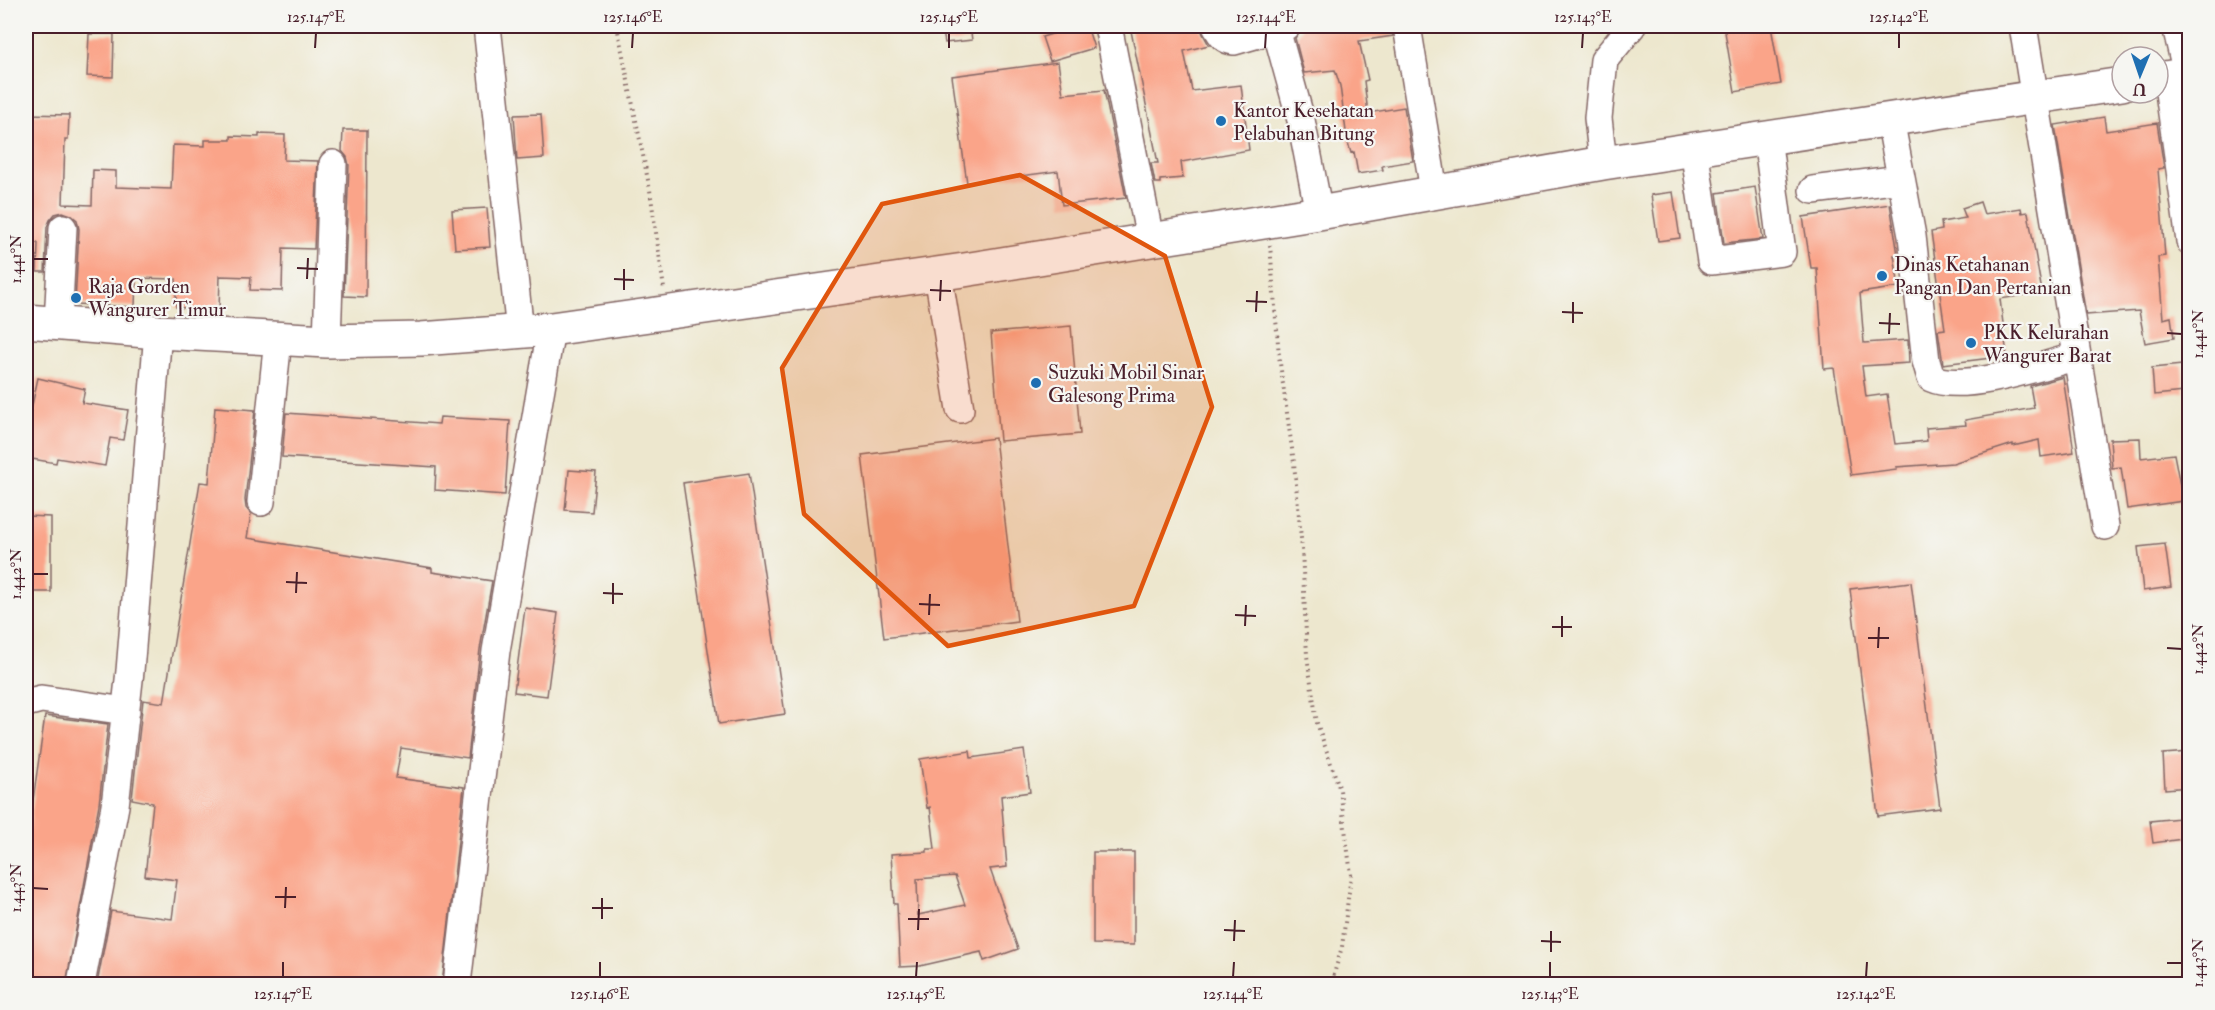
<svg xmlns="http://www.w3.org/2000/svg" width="2215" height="1010" font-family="'IM FELL Double Pica',serif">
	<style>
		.building { fill: #faa489; fill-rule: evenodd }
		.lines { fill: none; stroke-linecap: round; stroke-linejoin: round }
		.minor-casing { stroke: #836564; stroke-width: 30 }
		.highway-casing { stroke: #836564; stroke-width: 36 }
		.path { stroke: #836564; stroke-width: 4; stroke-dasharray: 1.5 4.5; stroke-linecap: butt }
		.minor { stroke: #fff; stroke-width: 27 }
		.highway { stroke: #fff; stroke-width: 33 }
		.marked { fill: #e0560e; fill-opacity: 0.2; stroke: #e0560e; stroke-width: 4.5; stroke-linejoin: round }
		.ticks { fill: none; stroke: #4a1f2b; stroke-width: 2 }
		.poi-dot { fill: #1f6fb2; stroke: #f6f6f2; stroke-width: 2 }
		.labels { text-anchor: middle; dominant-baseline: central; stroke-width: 4.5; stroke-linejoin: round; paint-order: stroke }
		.poi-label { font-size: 20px; fill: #4a1f2b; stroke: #f6f6f2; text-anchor: start }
		.neatline { fill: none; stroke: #4a1f2b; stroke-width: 2 }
		.ticks-label { font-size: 15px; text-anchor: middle; fill: #4a1f2b }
	</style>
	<rect width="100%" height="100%" fill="#f6f6f2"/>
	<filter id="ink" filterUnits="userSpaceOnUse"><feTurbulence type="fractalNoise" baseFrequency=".0167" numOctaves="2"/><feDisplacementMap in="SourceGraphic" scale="12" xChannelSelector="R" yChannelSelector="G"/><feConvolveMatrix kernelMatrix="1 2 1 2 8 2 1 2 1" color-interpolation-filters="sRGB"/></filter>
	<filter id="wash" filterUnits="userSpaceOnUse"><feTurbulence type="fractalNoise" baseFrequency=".008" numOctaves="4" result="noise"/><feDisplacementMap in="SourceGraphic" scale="24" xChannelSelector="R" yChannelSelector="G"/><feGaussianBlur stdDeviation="1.35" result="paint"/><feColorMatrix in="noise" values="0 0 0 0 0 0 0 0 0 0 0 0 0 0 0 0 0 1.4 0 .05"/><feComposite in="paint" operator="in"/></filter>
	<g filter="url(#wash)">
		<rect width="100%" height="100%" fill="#ede7ce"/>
		<g id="blocks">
			<path class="building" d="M942,26H970L972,40L945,43Z
				M1078,26H1087L1094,48L1050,61L1042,37Z
				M1130,26H1200L1203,34L1209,45L1184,51L1192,91L1241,85L1249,150L1181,162L1183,178L1160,180V183H1155L1151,163H1158Z
				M1301,26H1392L1393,36L1359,41L1368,80L1364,81L1368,113L1404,107L1413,161L1382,166L1383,170L1358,174L1354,152L1351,153L1347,139L1340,86L1335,70L1304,73L1295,38L1301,30Z
				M1724,26H1771L1781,84L1735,92Z
				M89,34H114L113,77L87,76Z
				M1058,62L1063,94L1104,90L1126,198L1062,205L1058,171L967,183L952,76Z
				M26,114L69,115L68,140H65L63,204L92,205L93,170L116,171V187L171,189L173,145L205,146V140H231V136L259,137V134L285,135L284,160L318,161L314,249L283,248L282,291L250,290L251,277L220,276L219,311L176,307V279L136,278L135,307L75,304L79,229L77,220L71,215L63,212L55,214L50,220L47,227L45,272H37L38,243H26Z
				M541,114L544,158L517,160L514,115Z
				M2104,117L2106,131L2157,123L2164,168L2158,169L2165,256L2158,257L2163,319L2171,317L2174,338L2145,343L2139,311L2086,315L2055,125Z
				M343,130H367L366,297L344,296L349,165L347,157L342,151Z
				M1755,187L1763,239L1724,243L1717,193Z
				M1673,192L1680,238L1658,241L1651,195Z
				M1980,202L1984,214L2021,208L2022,213L2028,212L2042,292L2000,299L2007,356L1943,364L1938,330L1945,329L1931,232L1942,230L1941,222L1966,218L1962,208Z
				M1890,204L1898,255H1894L1899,287L1860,293L1864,343L1908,340L1909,363L1862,366L1866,397L1887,394L1895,444L1927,441L1926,428L1966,425L1965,420L2034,408L2030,386L2063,377L2074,452L2041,457L2039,440L2013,446V444L1953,463L1896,467L1897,469L1851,475L1834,368L1824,369L1817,268H1811L1803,217Z
				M487,208L490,247L455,249L452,210Z
				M1071,326L1080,434L1000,441L991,333Z
				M2182,365L2184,392L2154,395L2152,368Z
				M38,378L85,389L82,403L128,410L123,440L110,438L105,466L57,458L56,463L26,458V441L30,414Z
				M215,407L255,410L245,500L246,508L251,514L247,538L432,568V572L492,581L480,649L468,758L401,748L396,778L464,787L442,984H97L111,911L172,919L177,880L145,876L153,803L132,799L143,700L164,703L200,482L209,483Z
				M286,413L439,424L440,417L510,421L505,495L435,490L436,467L282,457Z
				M995,438L1017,621L884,638L862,455Z
				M2140,438L2141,458L2174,454L2183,501L2127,509L2121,467L2112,468L2110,439Z
				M569,470L596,472L592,512L565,510Z
				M749,473L785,714L719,724L683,483Z
				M26,516L51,517V592H26Z
				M2165,544L2171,587L2143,591L2138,547Z
				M1911,582L1940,808L1878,816L1850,589Z
				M525,608L558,613L547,696L514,692Z
				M45,716L108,724L99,804L66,984H26V849Z
				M1024,750L1030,792L1001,796L1007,867L990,869L1018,949L984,961L981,952L920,966L900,967L897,904H894L891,854L927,852V849H935L930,807L927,808L920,759L970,751L971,758ZM955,876L965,905L918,915L917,879Z
				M2190,752V787L2165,789L2163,754Z
				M2190,817V838L2153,843L2150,821Z
				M1093,852H1134V945L1093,944Z"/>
		</g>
	</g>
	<g filter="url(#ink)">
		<use href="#blocks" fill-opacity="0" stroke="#836564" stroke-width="1.5"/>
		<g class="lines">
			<defs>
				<path id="minor" d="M487,26L520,332
					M1108,26L1150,239
					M1216,26C1221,34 1223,40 1234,41L1286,26
					M1407,26L1434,191
					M2023,26L2105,526
					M2176,26L2187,74
					M1276,29L1301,120L1319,213
					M2167,78L2190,241
					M1890,119L1912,236L1926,361L1931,378C1963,393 2042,366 2077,356
					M1694,149L1711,261L1782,252L1767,137
					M1603,163L1598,118L1604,60L1632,26
					M1813,190L1901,179
					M938,274L960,409
					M58,323L63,228
					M327,341L333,164
					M261,502L278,339
					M26,703L41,699L126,711
					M81,984L115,806L130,671L158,332
					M457,984L496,651L551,329"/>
				<path id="highway" d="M2158,79L2190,74
					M26,321L158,332L327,341L421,339L551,329L964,270L1319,213L1603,163L2122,84"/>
			</defs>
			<use href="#minor" class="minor-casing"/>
			<use href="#highway" class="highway-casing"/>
			<path class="path" d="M617,26L650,190L664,289
				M1270,245L1279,356L1294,463L1302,549L1307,656L1317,723L1340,790L1351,875L1342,947L1331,984"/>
			<use href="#minor" class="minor"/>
			<use href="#highway" class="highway"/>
		</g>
	</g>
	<path class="marked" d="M1020,175L1165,256L1212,407L1134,606L948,646L804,514L782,368L882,204Z"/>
	<path class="ticks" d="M315,48L316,33M632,48L633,33M949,48V33M1265,48L1266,33M1582,48L1583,33M1899,48V33M33,259H48M297,268L318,269M307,279L308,258M614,279L634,280M624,290V269M930,290L951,291M940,301L941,280M1246,301L1267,302M1256,312L1257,291M1562,312L1583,313M1573,323V302M1879,323L1900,324M2167,333L2182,334M1889,334L1890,313M33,574H48M286,582L307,583M296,593L297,572M603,593L623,594M613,604V583M919,604L940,605M929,615L930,594M1235,615L1256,616M1245,626L1246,605M1552,627H1572M1562,637V616M1868,638H1889M1878,648L1879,627M2167,648L2182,649M33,888L48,889M275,897H296M285,908L286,887M592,908H613M602,919V898M908,919H929M918,930L919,909M1224,930L1245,931M1234,941L1235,920M1541,941L1561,942M1551,952V931M2167,963H2182M283,977V962M600,977V962M916,977L917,962M1233,977L1234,962M1550,977V962M1866,977L1867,962"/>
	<g class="poi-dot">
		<circle cx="1221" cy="121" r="6"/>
		<circle cx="1882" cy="276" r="6"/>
		<circle cx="76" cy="298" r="6"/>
		<circle cx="1971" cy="343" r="6"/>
		<circle cx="1036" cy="383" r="6"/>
	</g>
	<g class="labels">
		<g class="poi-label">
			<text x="1233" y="110">Kantor Kesehatan<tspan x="1233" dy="23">Pelabuhan Bitung</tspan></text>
			<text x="1894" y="264">Dinas Ketahanan<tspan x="1894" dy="23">Pangan Dan Pertanian</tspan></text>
			<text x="88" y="286">Raja Gorden<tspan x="88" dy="23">Wangurer Timur</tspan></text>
			<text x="1983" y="332">PKK Kelurahan<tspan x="1983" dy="23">Wangurer Barat</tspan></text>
			<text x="1048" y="372">Suzuki Mobil Sinar<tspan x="1048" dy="23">Galesong Prima</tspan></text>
		</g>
	</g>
	<rect width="2215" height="1010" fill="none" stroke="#f6f6f2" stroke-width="66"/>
	<g transform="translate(2140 75) rotate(182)"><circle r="28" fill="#f6f6f2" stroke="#b1a0a2" stroke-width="1.5"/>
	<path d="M0-4.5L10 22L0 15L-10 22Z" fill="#1f6fb2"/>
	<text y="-9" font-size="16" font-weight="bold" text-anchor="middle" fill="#4a1f2b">U</text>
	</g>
	<rect x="33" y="33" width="2149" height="944" class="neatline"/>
	<g class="ticks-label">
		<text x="316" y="22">125.147°E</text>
		<text x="633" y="22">125.146°E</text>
		<text x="949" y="22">125.145°E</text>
		<text x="1266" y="22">125.144°E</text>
		<text x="1583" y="22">125.143°E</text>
		<text x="1899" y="22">125.142°E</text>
		<text transform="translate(16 259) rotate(-90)" y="5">1.441°N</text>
		<text transform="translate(2198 334) rotate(-90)" y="5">1.441°N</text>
		<text transform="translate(16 574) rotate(-90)" y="5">1.442°N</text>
		<text transform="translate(2198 649) rotate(-90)" y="5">1.442°N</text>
		<text transform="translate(16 888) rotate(-90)" y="5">1.443°N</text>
		<text transform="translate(2198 963) rotate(-90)" y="5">1.443°N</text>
		<text x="283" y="999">125.147°E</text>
		<text x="600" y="999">125.146°E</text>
		<text x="916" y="999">125.145°E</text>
		<text x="1233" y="999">125.144°E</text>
		<text x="1550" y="999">125.143°E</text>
		<text x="1866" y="999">125.142°E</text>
	</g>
</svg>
